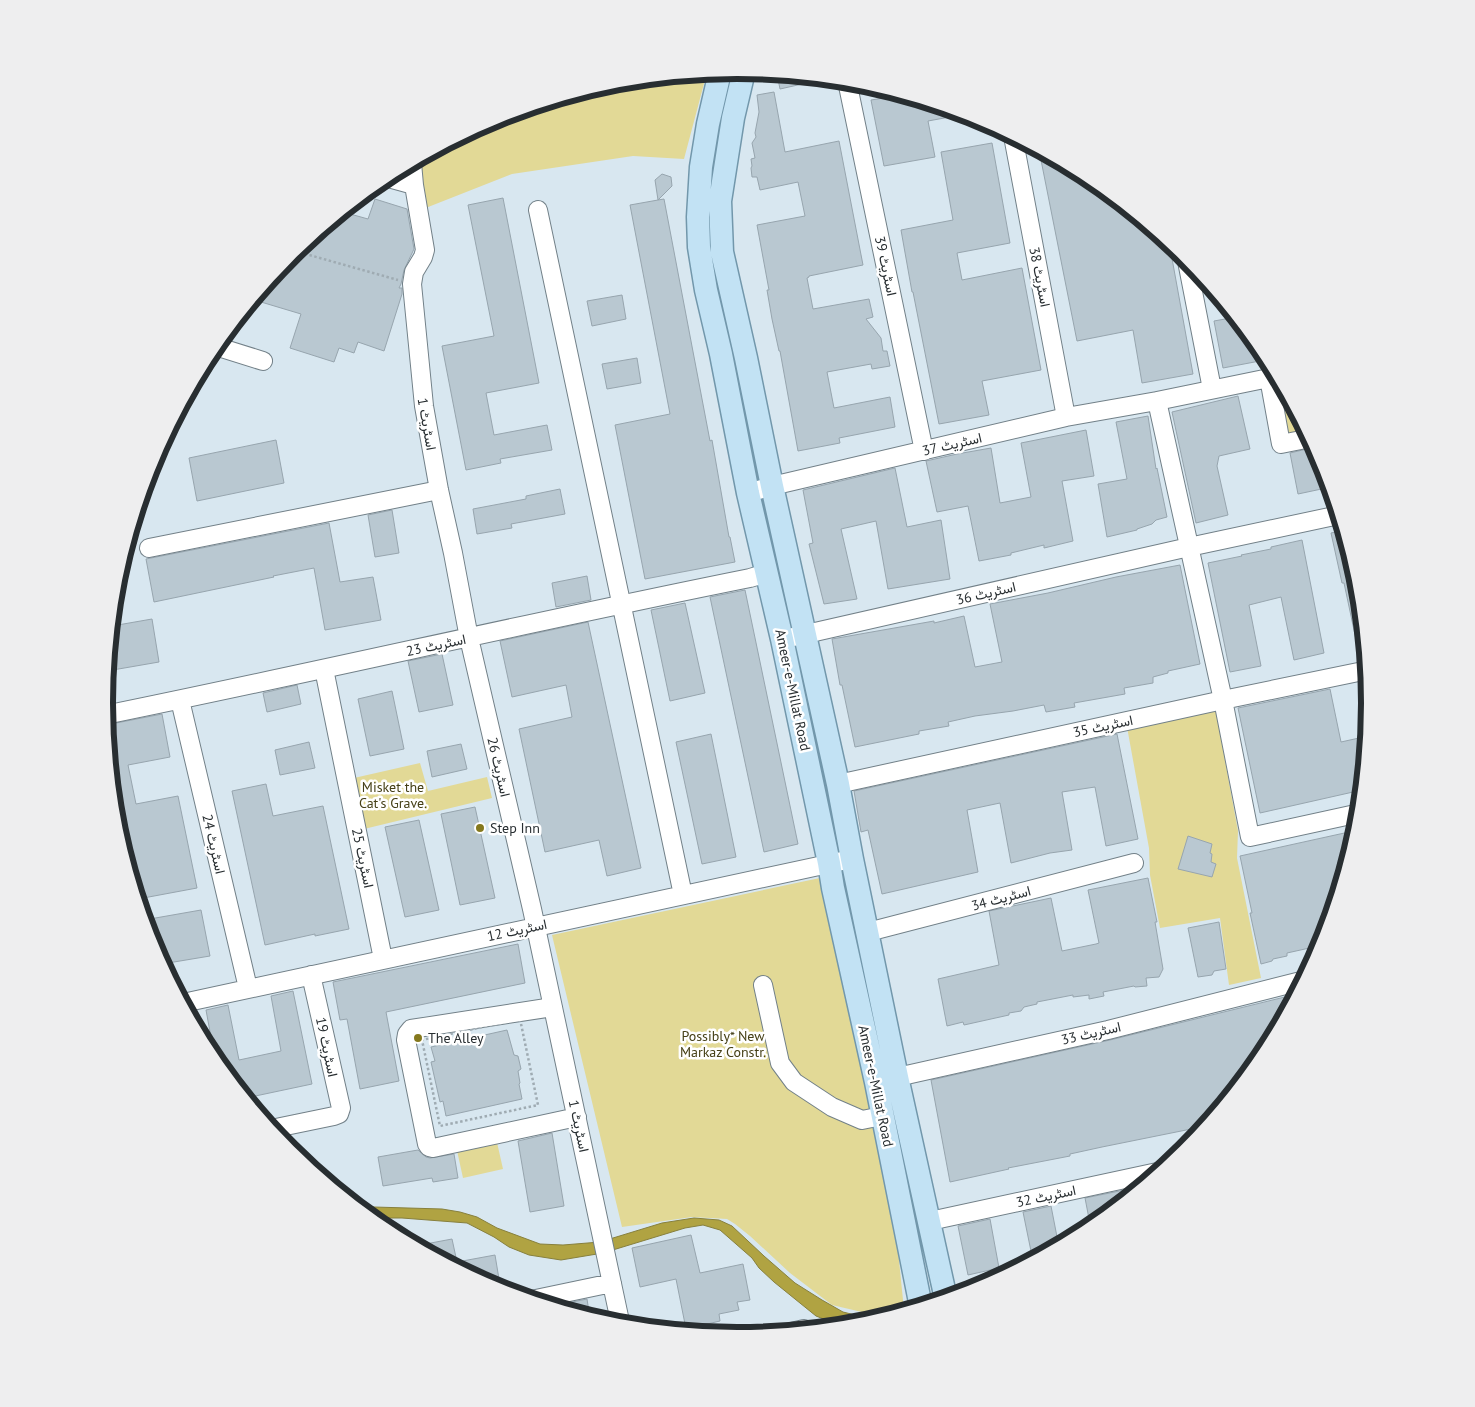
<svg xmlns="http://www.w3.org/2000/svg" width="1475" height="1407" font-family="'PT Sans',Vazirmatn,sans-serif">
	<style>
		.green { fill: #e2d996 }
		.water { fill: #b0a342; stroke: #87803d }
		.building { fill: #b9c8d1; stroke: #97a5ae }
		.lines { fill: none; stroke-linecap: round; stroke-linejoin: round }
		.minor-casing { stroke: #728088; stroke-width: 20 }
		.major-casing { stroke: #7297ab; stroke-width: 25 }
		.path { stroke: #9fabb2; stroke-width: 2.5; stroke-dasharray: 2.5 2.5; stroke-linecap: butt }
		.minor { stroke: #fff; stroke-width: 18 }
		.major { stroke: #c2e2f4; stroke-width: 22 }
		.poi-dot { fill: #85791e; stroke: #fff; stroke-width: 2 }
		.labels { text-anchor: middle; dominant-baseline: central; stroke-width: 5; stroke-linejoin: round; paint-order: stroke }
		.street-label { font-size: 14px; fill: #282e31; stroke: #fff }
		.park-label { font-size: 14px; fill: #464017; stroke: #fff }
		.poi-label { font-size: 14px; fill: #282e31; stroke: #fff; text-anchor: start }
		.rim { fill: none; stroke: #282e31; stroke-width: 6 }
	</style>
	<rect width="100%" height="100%" fill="#d8e7f0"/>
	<path class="green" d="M698,74L706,76L684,159L633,156L512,174L418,211L420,158L495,118L614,82Z
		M1272,367L1307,432L1286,437Z
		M1215,706L1238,831L1237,858L1261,978L1229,985L1220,918L1160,928L1150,875L1149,848L1127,727Z
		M420,763L428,791L487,777L492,798L364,829L354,778Z
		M834,875L890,1171L904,1310L891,1314L866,1313L832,1305L790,1273L750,1236L735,1224L727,1219L692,1217L622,1227L552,935Z
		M496,1138L503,1169L463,1178L456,1146Z"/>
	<path class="water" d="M351,1202L374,1207L442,1209L460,1212L477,1217L497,1228L540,1244L563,1245L600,1242L662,1223L694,1218L719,1220L732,1226L764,1256L795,1283L822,1300L843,1312L863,1317L893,1315L861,1325L844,1327L816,1316L774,1282L759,1268L752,1258L720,1230L703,1225L685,1228L603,1253L561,1260L529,1255L509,1247L494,1237L467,1223L402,1218H371Z"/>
	<path class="building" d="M777,74L820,78V80L780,89Z
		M774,92L785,152L839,141L863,265L809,276V277L807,278L813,309L869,299L873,317L866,319L881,338L883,351H887L890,366L872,369L871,364L827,372L834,408L890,397L895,427L839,438L840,443L798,451L780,351H779L772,319L767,290H769L757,225L805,216L798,182L760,190L757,177H752L751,168L752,166L751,159L755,158L752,143L756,137L755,133L759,112L757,95Z
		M902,95L966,114L928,121L935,157L884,166L871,100Z
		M992,143L1010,243L957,253L962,280L1022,268L1041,370L982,381L989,415L939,424L913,292H912L901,230L953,220L941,152Z
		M1039,150L1090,177L1169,242L1193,374L1142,383L1133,330L1077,341Z
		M662,174L671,177L672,186L658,200L664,199L710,441L712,440L729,537H730L735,562L645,579L615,425L670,414L630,205L658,200L655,180Z
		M503,198L539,383L486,393L494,435L547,425L552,450L500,459L501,463L466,470L442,346L494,336L468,205Z
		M375,199L407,209L414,249L404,270L401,284L399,288H402V294L384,351L358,342L354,353L339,348L334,362L290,348L301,314L261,302L266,284L290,255L343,212L368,219Z
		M622,295L626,319L592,326L587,301Z
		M1236,317L1264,351L1265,360L1223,368L1214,321Z
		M637,358L641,383L607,389L602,364Z
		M1238,396L1250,449L1219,456L1217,466L1228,515L1196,523L1172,412Z
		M1148,416L1156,469L1157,468L1167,517L1156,520L1152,524L1137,529V530L1107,537L1098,484L1127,479L1116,422Z
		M1086,430L1094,476L1062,481L1073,541L1044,548V545L1011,553V555L979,561L968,506L937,512L926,461L957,454L991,448L1000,503L1031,497L1021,443Z
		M276,440L284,483L197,501L189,458Z
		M1315,447L1323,461L1331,487L1298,494L1290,453Z
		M895,468L907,527L941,520L950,579L888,589L876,521L841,529L857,599L824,604L809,544L813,543L803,490Z
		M560,489L565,514L511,524L512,528L477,534L473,509L526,499V496Z
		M392,510L399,553L375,557L368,515Z
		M329,523L340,582L373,577L381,620L325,630L314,568L273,576L274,577L154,602L146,559Z
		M1344,530L1359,580L1366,648L1358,649L1344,583H1342L1331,533Z
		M1302,540L1324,653L1294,660L1281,597L1249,605L1261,666L1230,672L1208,563L1242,556L1241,555L1271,549V547Z
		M1180,565L1200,664L1168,671V673L1153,677V683L1124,688L1125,694L1074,703L1075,707L1046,712L1044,705L1013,711L975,716L948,722L949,726L919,731V734L855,747L842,685H840L832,639L934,621V623L964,616L975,667L1002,662L990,604L1048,593L1116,577Z
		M587,576L591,600L556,607L552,583Z
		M745,590L798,844L764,852L710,597Z
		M685,603L705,693L670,701L651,610Z
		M152,619L159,662L107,671L112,626Z
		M588,622L641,868L607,876L599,840L545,852L519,729L572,717L566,685L512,697L500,641Z
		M442,654L453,705L419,712L408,661Z
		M297,685L301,704L267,712L263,693Z
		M1330,689L1341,742L1368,736L1362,790L1260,813L1238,708Z
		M392,691L404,749L370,756L358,699Z
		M162,714L170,757L128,765L136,804L178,796L197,888L138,899L116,827L106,725Z
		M711,734L736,857L702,864L676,742Z
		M1117,734L1138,839L1106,846L1095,787L1062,792L1072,850L1050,853L1011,863L1000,803L967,810L978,872L882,894L868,830L861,832L854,791Z
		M309,742L315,768L280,775L275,750Z
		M461,744L467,769L432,777L427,751Z
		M266,784L273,816L323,806L349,929L315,936V934L265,945L232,791Z
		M475,807L495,898L460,905L441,814Z
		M419,820L439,910L405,917L385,827Z
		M1358,830L1323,945L1287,953V956L1273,959L1272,961L1261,964L1250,913H1252L1240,856Z
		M1188,836L1212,844L1210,853L1212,854L1211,862L1216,864L1212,877L1178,869Z
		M1148,878L1157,922H1155L1163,969L1159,977L1146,978L1147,986L1135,987L1134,986L1103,992L1104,996L1089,999V995L1073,997V995L1037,1002V1004L1024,1007L1021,1011L1009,1013V1015L964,1025L963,1022L947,1026L938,979L999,965L989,911L1051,898L1062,951L1096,944L1099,943L1088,890Z
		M201,910L210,956L162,964L152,946L144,920Z
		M1219,922L1226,969L1214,971L1212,975L1198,977L1188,928Z
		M518,944L525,983L386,1012L399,1081L360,1089L347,1019L340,1020L333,982Z
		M293,991L312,1084L246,1098L219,1066L216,1048H213L206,1010L228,1005L239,1060L281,1051L271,996Z
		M1297,994L1264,1056L1206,1126L1102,1147L1070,1154V1156L1008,1168L1009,1169L950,1182L931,1080L1110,1040Z
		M507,1030L514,1055L518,1056L521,1069L518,1071L520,1083L519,1084L522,1099L446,1116L443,1101L440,1102L431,1062L435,1061L431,1047Z
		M552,1133L564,1206L530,1212L518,1141Z
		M418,1150L426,1157L430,1158L454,1154L458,1178L433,1182L432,1178L383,1186L378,1157Z
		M1144,1186L1120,1205L1091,1229L1085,1198Z
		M1051,1206L1059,1247L1033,1261L1023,1212Z
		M990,1219L999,1268L968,1275L958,1226Z
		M691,1235L700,1273L743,1264L750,1300L737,1302L739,1310L719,1314L720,1321L686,1329L676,1279L640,1287L632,1248Z
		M452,1239L457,1262L495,1255L500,1285L491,1287L415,1246Z
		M587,1299L590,1318L553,1306Z"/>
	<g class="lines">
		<defs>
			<path id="minor" d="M847,81L924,451
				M1013,136L1066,417
				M412,163L414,185L425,250L423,257L414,272L412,284L424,406L439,490L453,553L469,638L532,909L621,1326
				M385,177L414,185
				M538,210L683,895
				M1186,256L1212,389
				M215,346L263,361
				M1157,401L1223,700L1250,837L1360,813
				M748,493L772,486L1066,417L1157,401L1269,378L1281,444L1311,438
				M149,548L439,490
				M793,637L1189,547L1339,515
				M324,669L383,959
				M180,700L248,988
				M105,715C321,671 535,621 750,578L767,573
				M838,784L1223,700L1368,670
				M868,932L1134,863
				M763,985L780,1063L794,1082L832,1107L862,1120L882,1116
				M183,1003L842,861
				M553,1007L411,1029L407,1034L406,1040L427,1144L429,1147L433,1148L577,1117
				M884,1080L1108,1030L1305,980
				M271,1129L334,1116L339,1114L341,1108L311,975
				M930,1221L1162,1171
				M531,1300L612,1283
				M791,1332L804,1329"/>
			<path id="major" d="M744,71L733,118L720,201L722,252L746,358L772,486L838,784L852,859L897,1077L946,1299
				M720,72L708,124L701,167L698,217L699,247L706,290L721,354L748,493L782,639L829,863L833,888L876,1082L921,1307"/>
		</defs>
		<use href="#minor" class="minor-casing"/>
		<use href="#major" class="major-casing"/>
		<path class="path" d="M295,251L398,280
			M520,1019L538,1105L440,1126L422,1040Z
			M403,1236L404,1240"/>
		<use href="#minor" class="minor"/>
		<use href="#major" class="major"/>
	</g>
	<g class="poi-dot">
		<circle cx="480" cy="828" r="5"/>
		<circle cx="418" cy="1038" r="5"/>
	</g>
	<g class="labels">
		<g class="street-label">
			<text transform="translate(886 266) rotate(78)">اسٹریٹ 39</text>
			<text transform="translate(1040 277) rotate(79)">اسٹریٹ 38</text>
			<text transform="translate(427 424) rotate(80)">اسٹریٹ 1</text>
			<text transform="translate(952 444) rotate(-13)">اسٹریٹ 37</text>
			<text transform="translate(986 593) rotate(-13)">اسٹریٹ 36</text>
			<text transform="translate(436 645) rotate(-12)">اسٹریٹ 23</text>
			<text transform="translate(793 690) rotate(78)">Ameer-e-Millat Road</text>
			<text transform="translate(1103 726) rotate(-12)">اسٹریٹ 35</text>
			<text transform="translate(499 767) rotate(77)">اسٹریٹ 26</text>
			<text transform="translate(214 844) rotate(77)">اسٹریٹ 24</text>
			<text transform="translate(363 858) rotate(78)">اسٹریٹ 25</text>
			<text transform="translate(1001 898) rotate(-15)">اسٹریٹ 34</text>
			<text transform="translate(517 930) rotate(-12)">اسٹریٹ 12</text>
			<text transform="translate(1091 1033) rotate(-13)">اسٹریٹ 33</text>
			<text transform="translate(327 1047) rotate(78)">اسٹریٹ 19</text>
			<text transform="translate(876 1086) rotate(78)">Ameer-e-Millat Road</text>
			<text transform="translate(579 1126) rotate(78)">اسٹریٹ 1</text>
			<text transform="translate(1046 1196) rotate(-12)">اسٹریٹ 32</text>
		</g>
		<g class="park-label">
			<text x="393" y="787">Misket the<tspan x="393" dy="16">Cat's Grave.</tspan></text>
			<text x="723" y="1036">Possibly* New<tspan x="723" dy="16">Markaz Constr.</tspan></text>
		</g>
		<g class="poi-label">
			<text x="490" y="828">Step Inn</text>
			<text x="428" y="1038">The Alley</text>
		</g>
	</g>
	<path d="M0 0H1475V1407H0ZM113 703a624 624 0 1 1 1248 0a624 624 0 1 1-1248 0Z" fill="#eeeeef" fill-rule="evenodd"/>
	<path class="rim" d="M113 703a624 624 0 1 1 1248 0a624 624 0 1 1-1248 0Z"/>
</svg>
